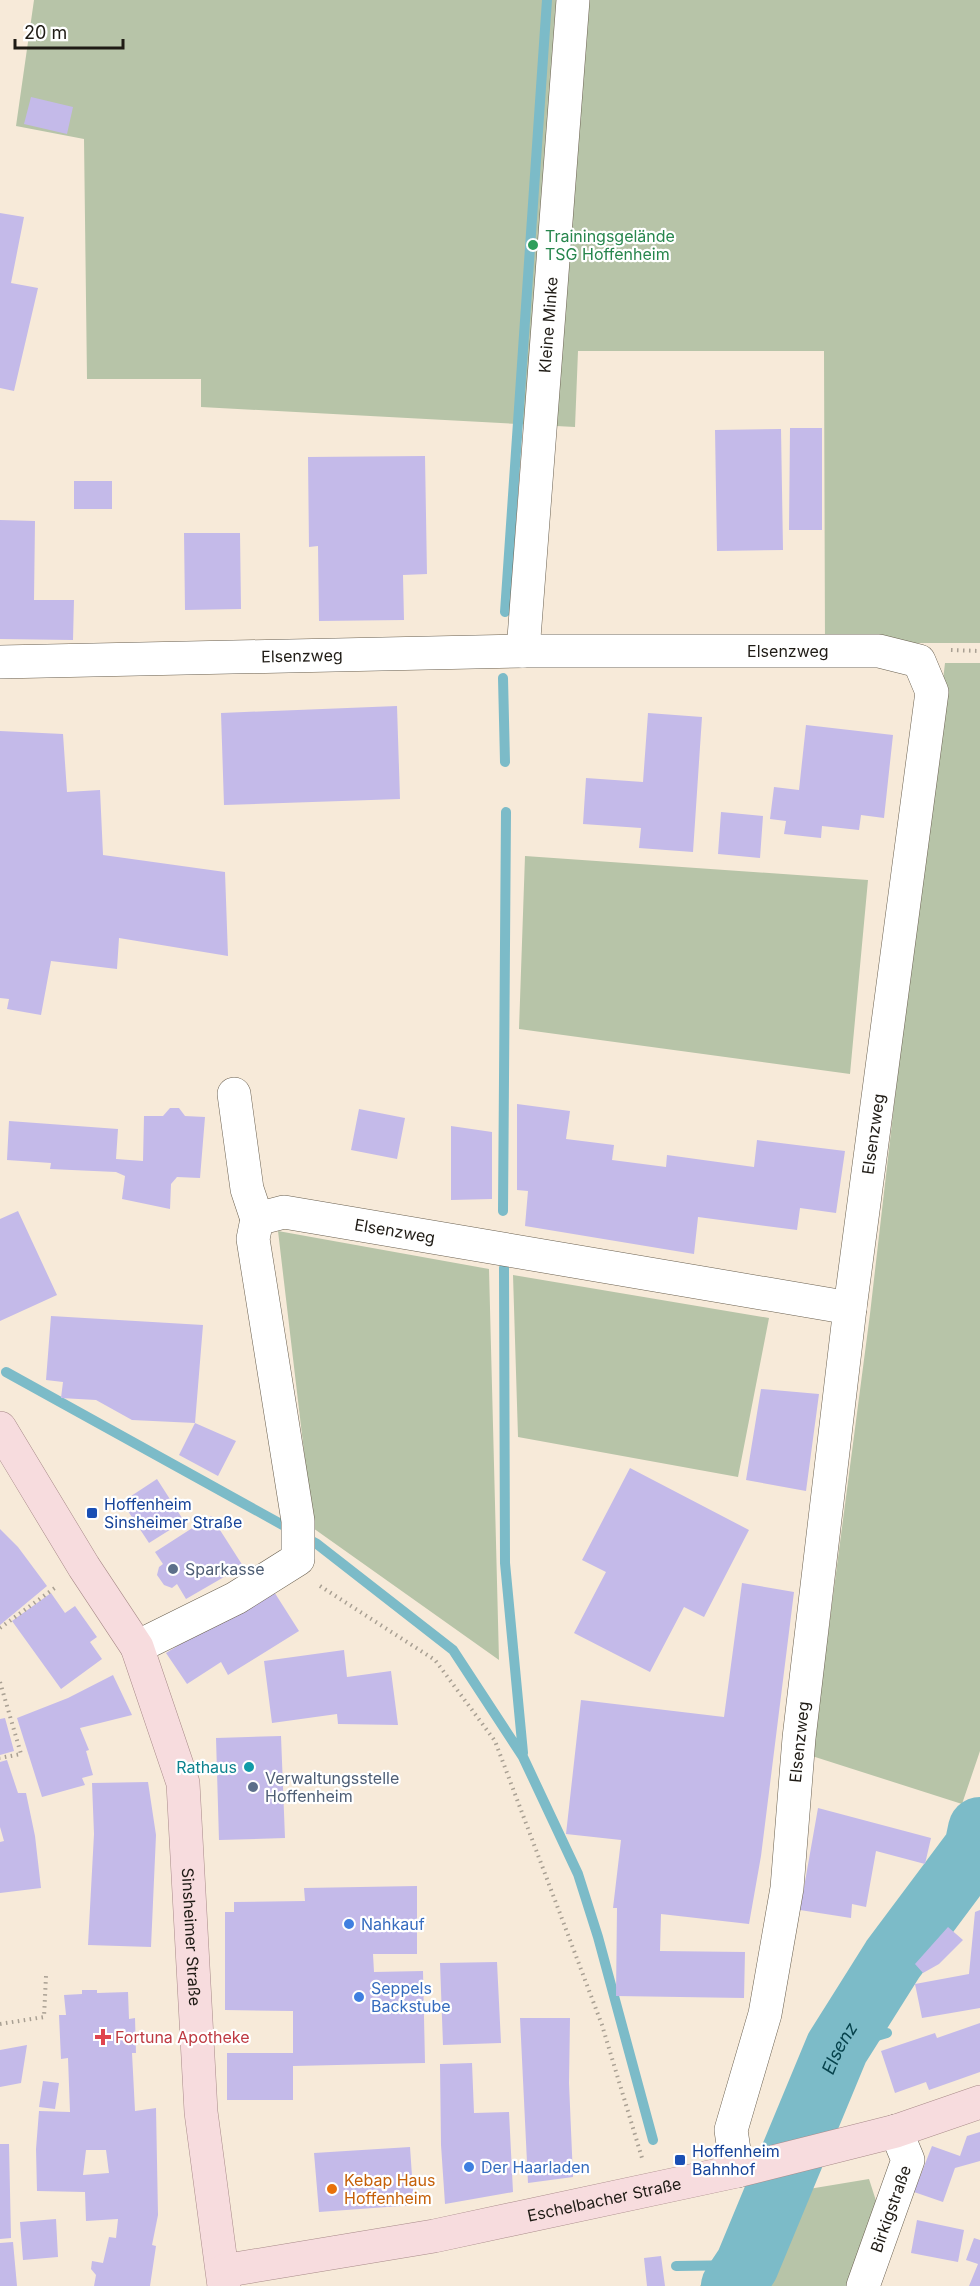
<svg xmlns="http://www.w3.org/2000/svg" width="980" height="2286" font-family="Inter,sans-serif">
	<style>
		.green { fill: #b7c4a8 }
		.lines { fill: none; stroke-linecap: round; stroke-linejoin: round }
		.stream { stroke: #7cbbc8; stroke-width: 10 }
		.river { stroke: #7cbbc8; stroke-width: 64 }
		.building { fill: #c4bae9; fill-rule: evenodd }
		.minor-casing { stroke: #6a6050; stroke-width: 34 }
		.major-casing { stroke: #a88a89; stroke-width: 34 }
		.path { stroke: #a9a093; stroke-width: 4; stroke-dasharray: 1.5 4.5; stroke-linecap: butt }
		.minor { stroke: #fff; stroke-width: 33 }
		.major { stroke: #f7dcde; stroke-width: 33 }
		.leisure-dot { fill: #2e9e5b; stroke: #fff; stroke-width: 2 }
		.transit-dot { fill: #1a4fb4; stroke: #fff; stroke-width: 2 }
		.service-dot { fill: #5c6f8a; stroke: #fff; stroke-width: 2 }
		.culture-dot { fill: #0f9aa8; stroke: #fff; stroke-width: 2 }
		.shop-dot { fill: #3f7fe0; stroke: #fff; stroke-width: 2 }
		.health-dot { fill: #e0444e; stroke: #fff; stroke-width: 2 }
		.food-dot { fill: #e8710a; stroke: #fff; stroke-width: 2 }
		.labels { text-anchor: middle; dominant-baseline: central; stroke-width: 4.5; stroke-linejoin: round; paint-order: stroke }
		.leisure-label { font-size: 16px; fill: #27864d; stroke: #fff; text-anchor: start }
		.street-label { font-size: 16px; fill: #1f1b15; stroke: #fff }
		.transit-label { font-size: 16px; fill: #164399; stroke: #fff; text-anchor: start }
		.service-label { font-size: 16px; fill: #4e5e75; stroke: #fff; text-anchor: start }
		.culture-label { font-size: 16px; fill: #0d838f; stroke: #fff; text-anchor: end }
		.shop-label { font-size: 16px; fill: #366cbe; stroke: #fff; text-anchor: start }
		.health-label { font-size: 16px; fill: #be3a42; stroke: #fff; text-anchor: start }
		.food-label { font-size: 16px; fill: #c56008; stroke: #fff; text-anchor: start }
		.water-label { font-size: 18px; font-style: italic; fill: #07434d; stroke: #fff }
	</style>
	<rect width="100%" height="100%" fill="#f7ead9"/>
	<path class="green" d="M34,0H980V643H825L824,351H578L575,427L201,407V379H87L84,139L16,126Z
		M945,663H980V1751L962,1804L812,1756L870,1314Z
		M525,856L868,880L850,1074L519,1029Z
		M278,1231L489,1269L499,1660L313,1528Z
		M513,1275L769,1318L738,1477L518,1437Z
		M869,2179L879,2210L848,2286H700L749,2199Z"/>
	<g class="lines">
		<path class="stream" d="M505,612L547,0
			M503,678L505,762
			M503,1211L506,812
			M504,1268L505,1563L523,1753
			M6,1372L317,1544L453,1650L523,1757L578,1874L598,1937L653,2140
			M837,2048L887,2033
			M676,2266L747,2265"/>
		<path class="river" id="s1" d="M733,2286L747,2265L837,2048L893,1959L976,1848L980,1829"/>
	</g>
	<path class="building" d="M31,97L73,107L67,134L24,124Z
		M0,213L24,217L11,283L38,288L14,391L0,388Z
		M790,428H822V530H789Z
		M781,429L783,550L717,551L715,430Z
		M425,456L427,574L403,575L404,620L319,621L318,546L309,547L308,457Z
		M74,481H112V509H74Z
		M0,520L35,521L34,600H74L73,640L0,639Z
		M184,533H240L241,609L185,610Z
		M397,706L400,799L224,805L221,713Z
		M648,713L702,717L693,852L639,848L641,828L583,824L586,778L643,782Z
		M806,725L893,735L884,818L861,815L859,830L822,826L821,838L784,834L786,821L770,819L774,787L799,790Z
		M0,731L63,734L67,792L100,790L103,855L225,872L228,956L119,938L117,969L51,961L41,1015L7,1009L9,999L0,998Z
		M721,812L763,816L760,858L718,854Z
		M517,1104L570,1111L566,1139L614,1145L612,1160L666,1167L667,1155L754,1167L757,1140L845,1151L836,1213L800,1208L797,1230L698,1217L694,1254L525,1226L528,1191L517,1190Z
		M170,1108H179L185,1116L205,1117L200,1178L177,1177L171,1184L170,1209L122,1199L125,1176L116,1172L50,1169L51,1163L7,1160L9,1121L118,1129L116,1159L143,1161L144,1116H163Z
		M359,1109L405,1118L397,1159L351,1150Z
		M451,1126L492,1132V1199L451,1200Z
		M18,1211L57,1295L0,1321V1219Z
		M51,1316L203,1325L195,1423L132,1420L96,1400L61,1398L63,1382L46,1380Z
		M761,1389L819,1394L806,1491L746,1480Z
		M195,1423L236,1441L218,1476L179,1455Z
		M630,1468L749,1530L704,1617L684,1607L650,1672L574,1633L606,1572L582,1560Z
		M157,1479L184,1521L149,1543L122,1502Z
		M211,1516L243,1566L186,1599L177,1584L172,1588L164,1585L157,1575L159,1567L163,1564L155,1552Z
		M0,1529L18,1547L47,1586L0,1625Z
		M742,1583L794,1592L761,1856L749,1924L661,1914L660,1951L745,1952L744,1998L616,1996L617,1908H613L621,1840L566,1834L581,1700L724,1717Z
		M271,1587L299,1631L228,1675L221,1662L187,1684L166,1653Z
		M51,1593L65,1613L75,1606L97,1637L90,1642L102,1659L61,1689L12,1621Z
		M344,1650L347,1677L391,1671L398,1725L338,1724L337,1714L272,1723L264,1661Z
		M113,1675L132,1715L80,1728L89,1750L86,1751L93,1775L82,1778L85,1785L42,1797L17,1718L68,1698Z
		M5,1718L14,1751L0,1755V1719Z
		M281,1736L285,1838L219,1840L216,1738Z
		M7,1760L18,1793H26L35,1836L41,1888L0,1893V1842L4,1841L0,1827V1762Z
		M148,1782L156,1835L151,1947L88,1945L94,1834L92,1783Z
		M818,1808L931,1838L925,1864L876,1851L866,1907L852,1904L851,1918L800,1910Z
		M417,1886V1954H373L374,1972L423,1971L425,2063L293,2066V2100H227V2053H293V2011L225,2010V1912H234V1902L305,1901L304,1888Z
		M980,1910V2008L922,2018L915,1984L969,1974L975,1912Z
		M948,1927L963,1940L939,1964L923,1973L915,1964Z
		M497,1962L501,2043L443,2045L440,1963Z
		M82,1990H97V1993L128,1992L129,2019L135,2018L136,2053H132L135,2111L156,2108L158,2215L152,2245L156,2246L150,2286H94L96,2275L91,2269L92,2261L103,2263L109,2237L116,2238L118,2219L86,2221L85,2192L37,2191L36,2149L39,2111L70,2112L68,2058L61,2059L59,2015H66L64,1995L82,1994ZM86,2150H106L109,2173L83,2175Z
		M520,2018H570L569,2083L573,2177L528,2183Z
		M980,2023V2072L929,2090L926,2082L895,2093L881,2051L935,2033L937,2038Z
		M27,2045L21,2083L0,2087V2050Z
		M472,2063L474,2113L509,2112L513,2192L445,2204L441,2145L440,2064Z
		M43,2081L59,2083L55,2109L39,2107Z
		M980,2132V2161L955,2168L943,2202L914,2192L932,2146L960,2156L967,2136Z
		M0,2144H9L11,2238L0,2239Z
		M410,2147L414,2205L319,2212L314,2153Z
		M56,2219L58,2257L23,2260L20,2222Z
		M917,2220L964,2230L958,2262L911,2253Z
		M974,2238L980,2240V2286H969L978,2264L966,2260Z
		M13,2242L17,2286H0V2243Z
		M661,2256L665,2286H647L644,2258Z"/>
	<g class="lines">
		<defs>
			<g id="minor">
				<path id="s2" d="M523,651L573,0"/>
				<path id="s3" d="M0,662L523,651H879L919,661L932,692L850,1308L799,1738L787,1888L765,2014L731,2130L737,2171"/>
				<path d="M234,1094L247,1189L257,1219"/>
				<path id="s4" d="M137,1647L236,1598L298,1559V1521L253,1239L257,1219L284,1212L850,1308"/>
				<path id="s5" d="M863,2286L908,2160L896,2131"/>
			</g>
			<g id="major">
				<path id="s6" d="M0,1428L84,1567L137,1647L183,1783L201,2112L224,2286"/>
				<path id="s7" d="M223,2271L434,2236L737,2171L896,2131L980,2102"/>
			</g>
		</defs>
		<use href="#minor" class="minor-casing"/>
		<use href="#major" class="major-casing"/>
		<path class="path" d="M951,650L980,651
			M320,1586L435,1660L495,1741L602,2025L642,2158
			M0,1628L56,1587
			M0,1682L21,1754L0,1758
			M0,2024L44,2017L46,1976"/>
		<use href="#minor" class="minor"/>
		<use href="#major" class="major"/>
	</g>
	<circle class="leisure-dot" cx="533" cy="245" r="6"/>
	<g class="transit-dot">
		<rect x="86" y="1507" width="12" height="12" rx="3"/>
		<rect x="674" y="2154" width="12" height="12" rx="3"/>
	</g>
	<g class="service-dot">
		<circle cx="173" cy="1569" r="6"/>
		<circle cx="253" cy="1787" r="6"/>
	</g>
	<circle class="culture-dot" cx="249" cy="1767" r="6"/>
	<g class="shop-dot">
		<circle cx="349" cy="1924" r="6"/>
		<circle cx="359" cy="1997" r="6"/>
		<circle cx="469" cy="2167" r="6"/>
	</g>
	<path class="health-dot" d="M100 2028h6v6h6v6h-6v6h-6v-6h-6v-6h6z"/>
	<circle class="food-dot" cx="332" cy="2189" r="6"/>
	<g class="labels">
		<g class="leisure-label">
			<text x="545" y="236">Trainingsgelände<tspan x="545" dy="18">TSG Hoffenheim</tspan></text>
		</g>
		<g class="street-label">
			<text stroke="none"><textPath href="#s2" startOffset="327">Kleine Minke</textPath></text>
			<text stroke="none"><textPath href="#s3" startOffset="788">Elsenzweg</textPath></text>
			<text stroke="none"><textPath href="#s3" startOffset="302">Elsenzweg</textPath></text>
			<text transform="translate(873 1134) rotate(-82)">Elsenzweg</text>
			<text stroke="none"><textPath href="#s4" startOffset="668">Elsenzweg</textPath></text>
			<text transform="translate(799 1742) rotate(-84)">Elsenzweg</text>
			<text stroke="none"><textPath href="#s6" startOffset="556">Sinsheimer Straße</textPath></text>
			<text stroke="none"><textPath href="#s7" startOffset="388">Eschelbacher Straße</textPath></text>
			<text stroke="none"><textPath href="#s5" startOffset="82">Birkigstraße</textPath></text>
		</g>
		<g class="transit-label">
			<text x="104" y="1504">Hoffenheim<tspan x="104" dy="18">Sinsheimer Straße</tspan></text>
			<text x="692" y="2151">Hoffenheim<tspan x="692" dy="18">Bahnhof</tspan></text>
		</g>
		<g class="service-label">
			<text x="185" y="1569">Sparkasse</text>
			<text x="265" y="1778">Verwaltungsstelle<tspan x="265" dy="18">Hoffenheim</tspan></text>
		</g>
		<g class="culture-label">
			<text x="237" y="1767">Rathaus</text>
		</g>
		<g class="shop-label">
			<text x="361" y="1924">Nahkauf</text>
			<text x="371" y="1988">Seppels<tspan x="371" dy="18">Backstube</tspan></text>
			<text x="481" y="2167">Der Haarladen</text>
		</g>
		<g class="health-label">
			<text x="115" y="2037">Fortuna Apotheke</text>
		</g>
		<g class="food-label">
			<text x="344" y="2180">Kebap Haus<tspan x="344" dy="18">Hoffenheim</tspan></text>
		</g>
		<g class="water-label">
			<text stroke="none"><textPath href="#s1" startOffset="261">Elsenz</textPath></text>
		</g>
	</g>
	<path d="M15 39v9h108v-9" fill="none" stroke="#1f1b15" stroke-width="3"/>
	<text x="24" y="39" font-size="18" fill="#1f1b15" stroke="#ffffff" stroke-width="4.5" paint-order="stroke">20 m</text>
</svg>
